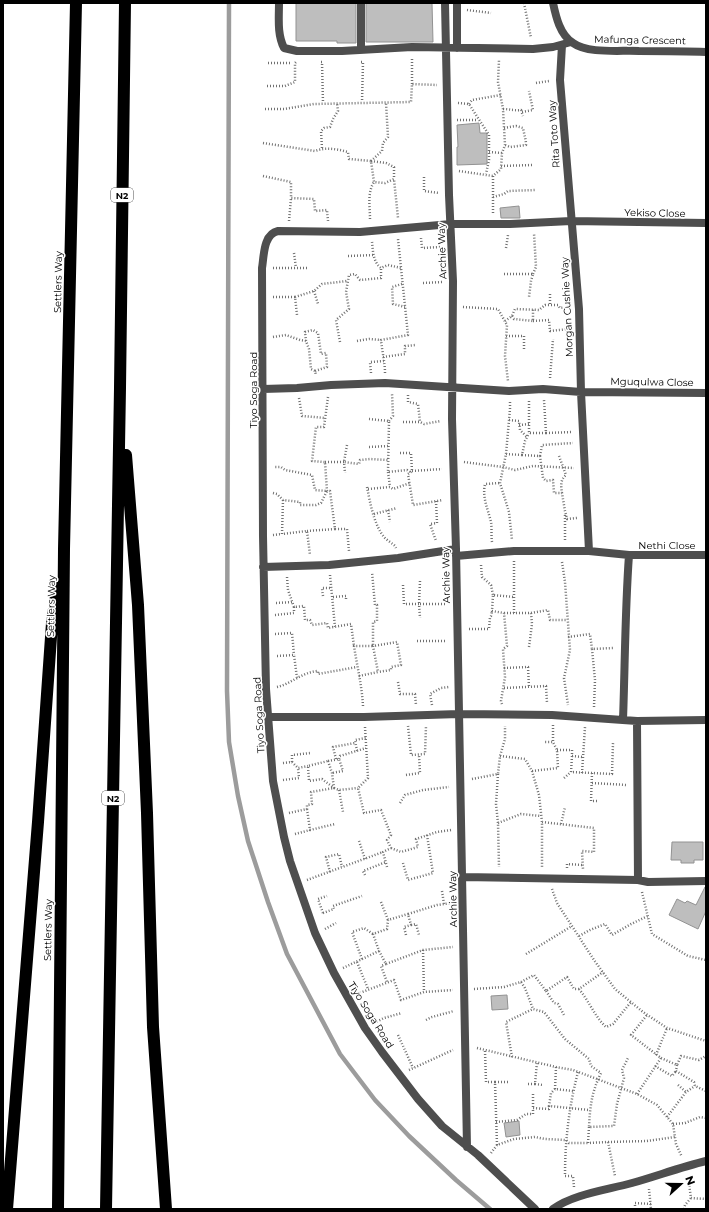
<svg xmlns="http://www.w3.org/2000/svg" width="709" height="1212" font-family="Montserrat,sans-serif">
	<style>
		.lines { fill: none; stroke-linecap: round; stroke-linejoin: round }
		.stream { stroke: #9c9c9c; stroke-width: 4.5 }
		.building { fill: #bebebe; stroke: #929292 }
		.path { stroke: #707070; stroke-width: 2.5; stroke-dasharray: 1 2; stroke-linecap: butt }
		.street { stroke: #4e4e4e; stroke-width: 8 }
		.highway { stroke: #000; stroke-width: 12 }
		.labels { text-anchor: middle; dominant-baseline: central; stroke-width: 3; stroke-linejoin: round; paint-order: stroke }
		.shield { fill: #fff; stroke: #4c4c4c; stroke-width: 1 }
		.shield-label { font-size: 9px; font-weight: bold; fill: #000 }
		.street-label { font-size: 10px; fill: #000; stroke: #fff }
	</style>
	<rect width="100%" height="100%" fill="#fff"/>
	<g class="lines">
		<path class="stream" d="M229,3L227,691L229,742L238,796L248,841L268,902L287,954L340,1054L375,1100L409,1136L456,1180L490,1209"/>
	</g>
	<path class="building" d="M296,3H356V43H337V41H296Z
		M366,3H432L433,42H366Z
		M479,123L480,133H487V164L457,165V147H458L457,125Z
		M519,206L520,218H501L500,208Z
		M672,842H703V860H694V863H681V860H671Z
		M706,886V911L698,929L669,915L677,899L685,903L687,901L696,905L705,887Z
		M507,995L508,1009L492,1010L491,996Z
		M519,1121L520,1135L506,1137L504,1123Z"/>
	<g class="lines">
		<path class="path" d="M524,3L531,38
			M467,10L491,13
			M321,62H322L323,103
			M361,62H363L362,102
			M268,63H292
			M536,83L549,81
			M412,84V57
			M267,86H285L295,82V63L296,62
			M458,103L469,104L489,135V160L486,174
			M469,104L472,100L501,95
			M265,109H284L314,104L411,102L412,84L437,85
			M503,109C510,109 516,111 521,110L523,116
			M522,112L533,110L529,91
			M457,120H478
			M504,128L516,126L523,128C524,134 526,139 526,145L510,147L505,145
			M263,143L315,151C326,147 337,149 348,152L349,159L371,161L374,182L385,183L394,179L398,218
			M322,148L321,131L324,128L330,127L333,119L338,111L337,103
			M489,152L502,153
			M371,161L382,151L383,143L388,137L386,103
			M371,161L386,163L394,167V179
			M501,166L532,165
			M459,171L493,176
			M263,176L291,182V198L314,199L315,211L327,210L328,221
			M424,177V191L439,193
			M493,197L504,194L508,191L535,190
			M493,213V176L501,169L502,153L505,145L503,109L498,82L499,60
			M370,219C370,207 367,193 374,182
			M289,221L291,198
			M421,238L422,248L441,247
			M372,242C373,251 373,262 381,268L388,265L401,268
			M506,248L508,235
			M294,253L296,268
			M348,256L374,255
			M273,268H307
			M504,274H533L531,281L529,297
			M533,274L536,267L534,233
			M423,283L443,282
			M402,284L392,287L393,304L405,307
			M314,291L318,304
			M550,294V305H558L560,308L568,307
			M273,297H295L297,315
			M295,297L314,291L322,284L347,281
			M463,307L498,309L507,325L505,356L508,381
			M512,316L514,319L533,321V309
			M505,321L512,316L515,309L539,310L545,305H550
			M533,321L549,320L550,331L569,329
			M506,336H524V349
			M273,337L286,335L300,340L306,341L309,349L311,369L315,371
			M306,341L305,332L313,330L318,333L321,354L326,353L327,367L315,371L316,375
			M357,341L369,339L381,340
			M340,342L336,320L349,309L346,292L349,275L355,274L360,280L381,278V268
			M383,357L405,354V346L416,345
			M371,373L370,362L384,361
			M385,373C385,362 382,351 381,340L408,335L398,239
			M550,378L553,339
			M408,395V402L418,404L420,422
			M328,397L324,427H316L312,461L325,462L327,491H330L335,529H347L349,551
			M299,398L302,416L325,418
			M529,401V433H546L544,400
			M510,402V409L506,454L500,483L509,512L512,540
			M369,419L389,421L388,472L407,470L410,472
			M509,420L519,421L520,430L527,437
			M389,421L393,416L392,393
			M403,422H420L424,424L441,421
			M519,425L530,424
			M546,433L572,432
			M347,445L344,462L359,464L360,460L370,459L388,460
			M369,447L388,446
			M400,453H411L412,471L408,474L413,505L443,500
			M506,454L522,455L525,441L529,433
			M522,455L540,456L543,478L546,481L553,480L554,493H562L565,511L567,519L577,518
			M540,456L542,445L573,443
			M559,456L566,475C560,480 561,486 562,493
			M325,462H344L345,473
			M464,462L503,467L515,470L533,466L574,468
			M412,471L442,469
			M388,472L390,487
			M367,487C370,502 374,526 385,538C388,541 392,543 395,546L396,548
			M368,489L390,487L393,489L410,483
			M273,493L277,494L283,500L300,502V505H316L321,503L327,491L315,490L312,475L285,470L281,467H274
			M283,500L282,534L307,531L310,555
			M436,501L437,523L430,524L436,541
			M388,510L390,522
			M374,514L397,508
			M307,531L335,529
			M273,535L282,534
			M565,540V515
			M492,542C491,535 492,528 491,522C488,509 482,498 485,484L500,483
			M514,561V614
			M562,562L565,582L570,650L564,678L568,705
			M481,565L482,577L491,585L493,595
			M330,575L335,627
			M287,577L288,590L294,607L304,606L305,620H310L312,625L327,623L328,628L351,624L354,646
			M420,581L419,604H447
			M403,585L404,604H419L420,618
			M323,596L322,588H332
			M333,597L346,596V600
			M276,603L293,602
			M504,613H531L548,610L550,620H567
			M275,615L294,613V607
			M469,629H489L490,617L491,616L492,611
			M275,634L292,633L294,655
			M568,637L590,634L592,649
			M417,641H447
			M529,647L532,624L531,613
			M277,656L294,655L297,678
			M504,668L528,667L529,687
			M359,676L378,672L373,646L397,642L401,665L391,667V670L378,672
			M398,682L400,694H415L416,705
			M277,687C291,684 302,672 318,671V674L357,667
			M504,688L546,686L547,703
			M502,704L501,701L505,677L503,649L507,646L504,613L492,611L493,595L514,597
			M432,705L430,694L441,688L449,687
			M363,706C362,686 357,666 354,646H373V622L377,621V605H375L372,572
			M594,707L595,680L592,649L613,648
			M553,725V742
			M408,726L411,755L425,754L426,726
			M365,727L368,778L358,788L364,813L381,810L391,835L387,840L391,848L383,852L387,867
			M557,750H572V756L583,757
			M357,751L355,740L366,738
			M500,756L525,759L532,771L539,795L542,822V868
			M572,756L571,772L612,774L613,743
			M336,759L333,747L355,743
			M339,759L340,756L366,748
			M328,761L332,773L334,788L322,779L309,781L308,766Z
			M328,761L339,759L343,771L332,773
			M292,762V755L311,753
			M283,763L292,762L298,768L308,766
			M532,771L558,768L557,750L553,742H544
			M582,773L585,727
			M592,773L591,801H597
			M498,774L496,804L498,823L499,867
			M406,775L420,773L419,755
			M564,778L571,772
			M472,779L498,774L500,756L505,739V726
			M283,780L299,778L298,768
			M592,783L627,785
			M339,790L343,812
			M400,803L405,795L423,790L449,787
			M307,809L310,830L335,824
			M289,813L307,809V805L312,804L311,792L334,788L339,790L358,788
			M542,822L594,828V852L582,851L583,869
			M498,823L521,814L541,816
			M561,824L565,807
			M295,834L310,830
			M359,841L365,859
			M391,848L401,852L418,847L416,839L437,832L451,830
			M403,863L408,880L433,873L427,835
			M567,868V864L582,865
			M330,872L326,857L339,854L342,867
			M365,875L363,871L386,862
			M307,880L383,852
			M552,889L557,903L594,960L615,989L643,1012L667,1028L706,1041
			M442,891L444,904
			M642,892L652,934L688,956L706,960
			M381,902L388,920
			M323,913L334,909L333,906L362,896
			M323,913L318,899L327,896
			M411,925L416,924L419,935
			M325,929L336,923
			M406,935L404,927L411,925L408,914L437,905L452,903
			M579,936L590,930L605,924L612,935L631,924L648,916
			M423,950L424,992
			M379,951L386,964L423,950L453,947
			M526,954L572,926
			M362,959L352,932L364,928L373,934
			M357,962L368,989
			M386,964L381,966L387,982
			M343,968L379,951L373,934L387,929L388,920L408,914
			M521,982L534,975L546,991L567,977L574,989H579L603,972
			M474,989L504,987L521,982L525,988L533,1009L544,1012L565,1039L589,1059L591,1066L601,1073C592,1091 590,1106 589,1127L614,1126L617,1104L624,1078L622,1070L628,1058
			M579,989C589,1001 595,1017 606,1027L613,1024L631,1002
			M546,991L554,1003L558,1004L564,1015
			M357,994L394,980L401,1000L424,992L453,990
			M426,1020L432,1017L454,1011
			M374,1023L384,1018L402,1013
			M398,1035L413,1068
			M477,1048L556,1067L573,1070L637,1094L657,1105L673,1124L676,1144L682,1157
			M485,1051L486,1082H495L497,1145
			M656,1055L667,1028
			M512,1057L506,1022L533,1009
			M661,1058L677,1065L681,1056L699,1060L706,1056
			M677,1065L676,1071L694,1082L695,1086L706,1091
			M655,1066L672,1076L676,1071
			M556,1067L555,1089L573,1091
			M409,1070L453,1050
			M495,1082H510
			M528,1084H535L537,1062
			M535,1084L543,1085
			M678,1085L686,1092
			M555,1089L551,1093L549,1106L589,1110
			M533,1094V1108
			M637,1094L661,1058L631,1035L647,1015
			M667,1117L686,1092L695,1086
			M496,1122L517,1120L526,1114H533V1108L549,1109V1106
			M673,1124L685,1123L700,1117L706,1118
			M589,1127L588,1143L608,1142L615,1176
			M608,1142L647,1141L675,1137
			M491,1153L497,1145L514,1139L535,1137L545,1139L566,1140L569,1143H588
			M688,1177L691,1198L706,1199
			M574,1187L573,1176H565C565,1140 569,1107 578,1072
			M649,1189L651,1209
			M635,1209V1203L651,1204
			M684,1209L685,1205L691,1198"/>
		<path class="street" d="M279,3C279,18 277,34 284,48L297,51H342L412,47L533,49L553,47L571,42
			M361,3V49
			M445,3L449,195L453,281L452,419L456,549L467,1147
			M457,3V48
			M553,3C556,17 560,35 573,43C588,54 620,50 639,51C661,51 684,51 706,52
			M562,45L560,80L579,309L581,392L589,551
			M263,389L297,388L331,385L385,383L509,391L543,389L581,392L706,393
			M456,556L514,551H589L629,555H706
			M263,567L329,565L398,558L456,549
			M268,717H364L459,714L552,715L637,721L706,720
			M623,720C625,665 625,610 629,555
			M637,721L638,880
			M462,877L638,880L648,882L706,881
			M535,1209L478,1155L442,1126L418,1099L382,1052L365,1028L334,973L315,933L290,861L284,837L273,781L266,689L263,536L262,268C264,257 263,234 278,231L360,232L451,224H510L571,221L706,223
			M553,1209C573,1194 607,1190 632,1183C657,1176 681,1167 706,1161"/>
		<path class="highway" d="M126,455L138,605L147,813L153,1027L166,1209
			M7,1209L38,822L52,623L57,588
			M58,1209L64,549L76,3
			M106,1209L120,388L125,3"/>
	</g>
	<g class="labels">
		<g class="shield">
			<rect x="111" y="188" width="22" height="14" rx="3"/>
			<rect x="102" y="791" width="22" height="14" rx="3"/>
		</g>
		<g class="shield-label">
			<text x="122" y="195">N2</text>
			<text x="113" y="798">N2</text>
		</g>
		<g class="street-label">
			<text transform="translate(640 40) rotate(1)">Mafunga Crescent</text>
			<text transform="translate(554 134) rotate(-94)">Rita Toto Way</text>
			<text transform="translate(655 213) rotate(1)">Yekiso Close</text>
			<text transform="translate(442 251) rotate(-92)">Archie Way</text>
			<text transform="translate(58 282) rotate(-89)">Settlers Way</text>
			<text transform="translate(567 307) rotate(-93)">Morgan Cushie Way</text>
			<text transform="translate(652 382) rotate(1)">Mguqulwa Close</text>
			<text transform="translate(253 390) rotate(-90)">Tiyo Soga Road</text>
			<text x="667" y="545">Nethi Close</text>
			<text transform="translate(446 575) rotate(-91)">Archie Way</text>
			<text transform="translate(51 606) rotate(-89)">Settlers Way</text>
			<text transform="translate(259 715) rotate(-93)">Tiyo Soga Road</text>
			<text transform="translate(453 899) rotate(-91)">Archie Way</text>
			<text transform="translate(48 930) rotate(-89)">Settlers Way</text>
			<text transform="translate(371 1015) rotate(58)">Tiyo Soga Road</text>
		</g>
	</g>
	<rect width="709" height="1212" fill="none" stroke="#000000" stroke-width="8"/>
	<g transform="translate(681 1184) rotate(69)" stroke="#ffffff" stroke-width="3" paint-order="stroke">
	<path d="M0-3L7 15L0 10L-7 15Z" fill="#000000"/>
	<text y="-6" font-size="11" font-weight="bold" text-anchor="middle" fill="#000000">N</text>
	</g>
</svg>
